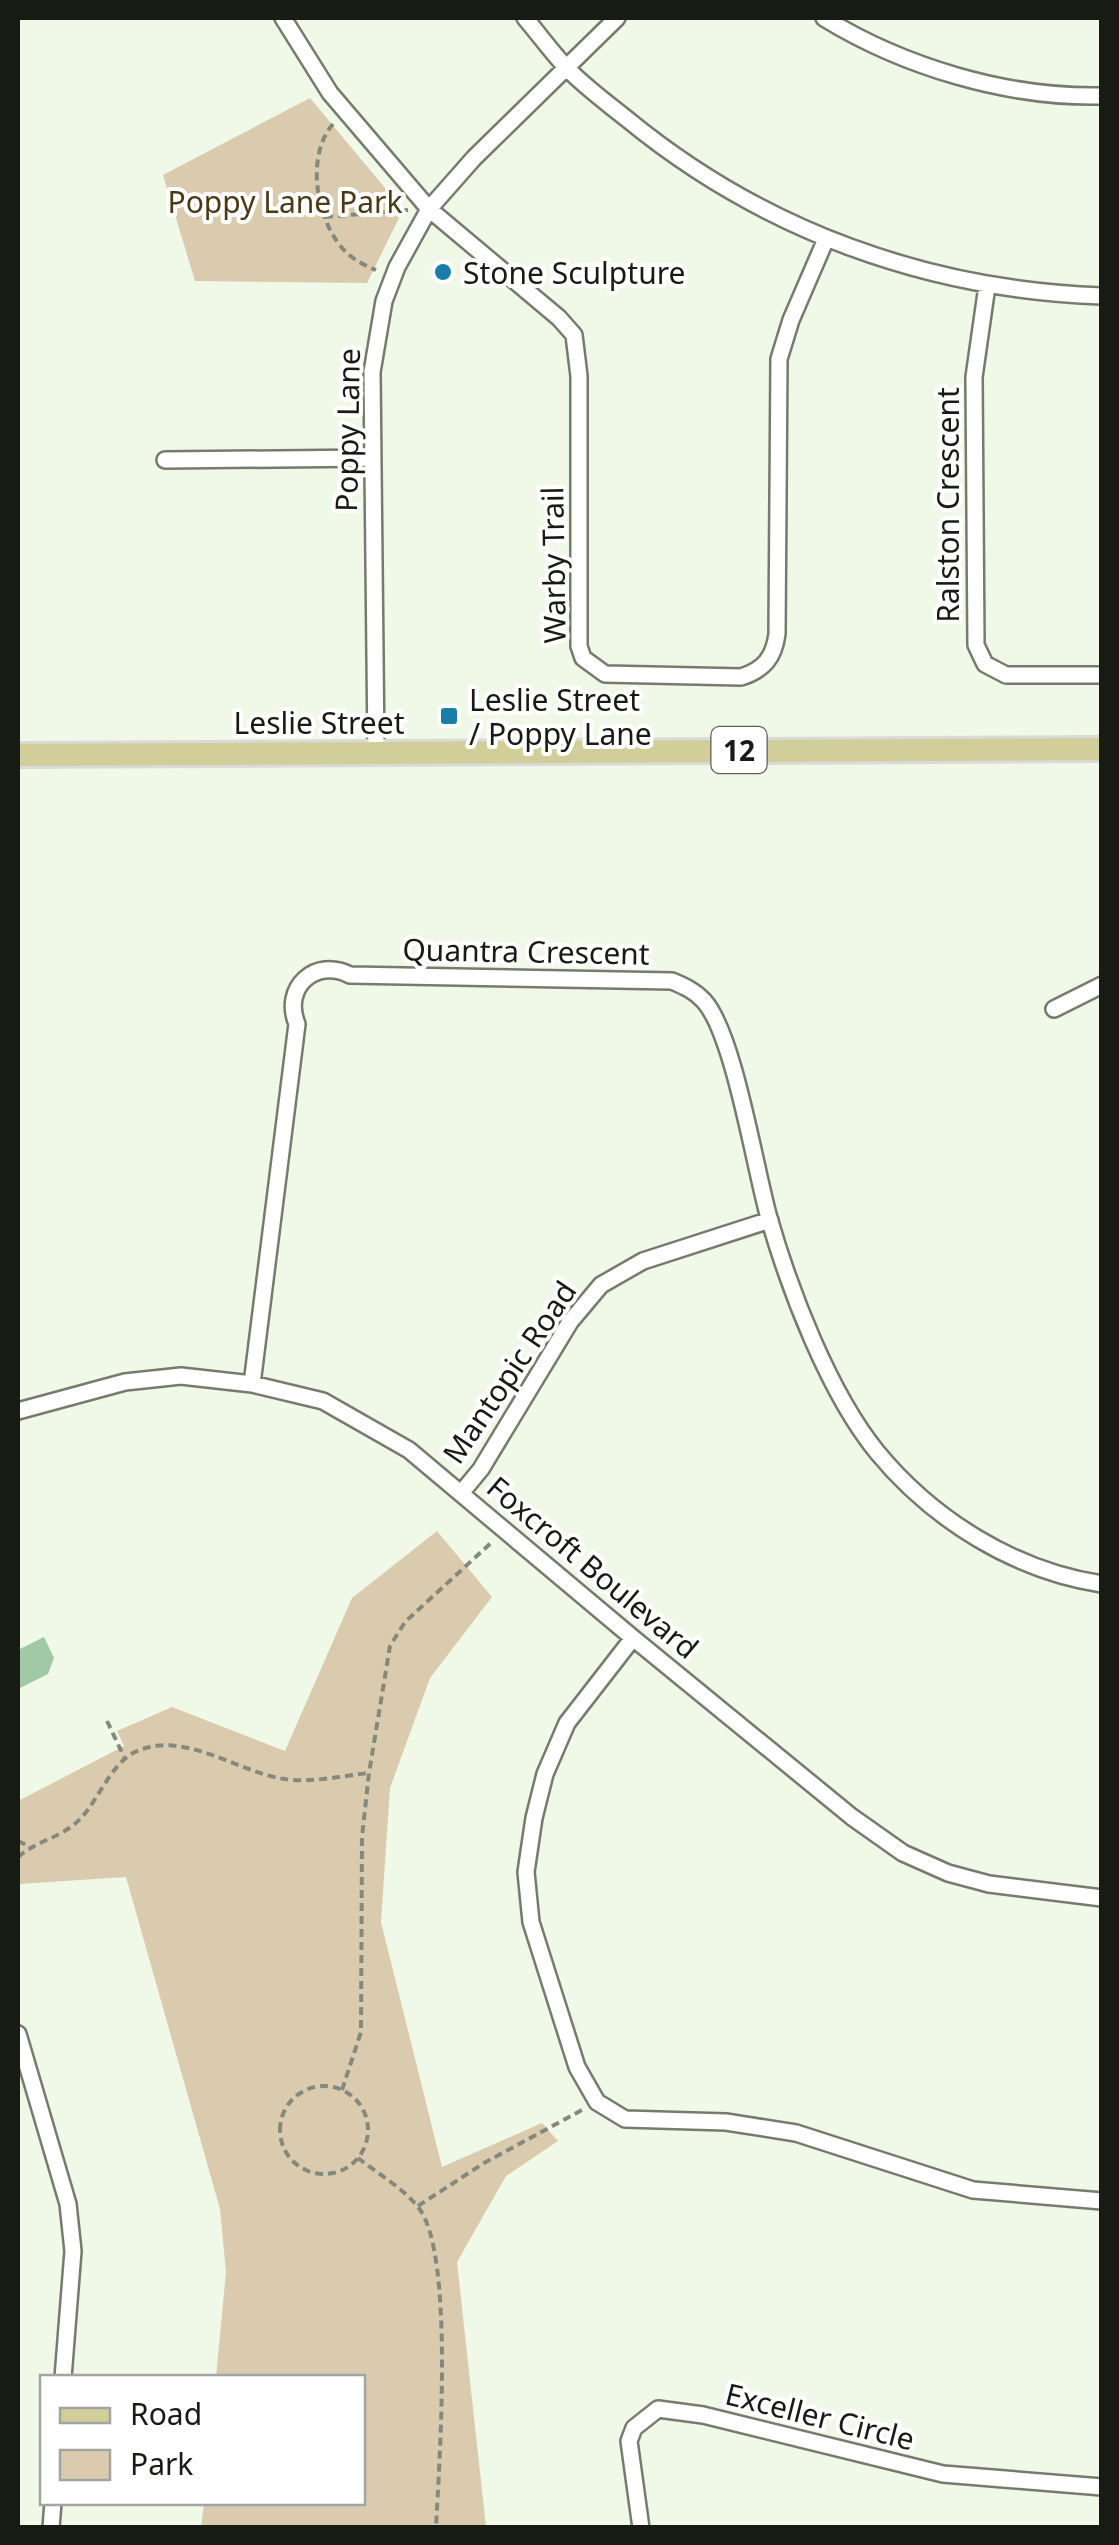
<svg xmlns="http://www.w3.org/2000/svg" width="1119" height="2545" font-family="'Noto Sans',sans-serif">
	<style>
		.green { fill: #dacbae }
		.building { fill: #a2c9a6 }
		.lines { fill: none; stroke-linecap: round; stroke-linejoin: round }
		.minor-casing { stroke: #767c6d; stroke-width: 20 }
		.primary-casing { stroke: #dadad9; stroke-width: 28 }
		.path { stroke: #84897d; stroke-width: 4; stroke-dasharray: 8 5; stroke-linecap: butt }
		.minor { stroke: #fff; stroke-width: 15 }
		.primary { stroke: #d1ce9a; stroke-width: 22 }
		.poi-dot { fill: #197ea9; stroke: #fff; stroke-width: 4 }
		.labels { text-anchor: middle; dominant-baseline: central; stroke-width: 8; stroke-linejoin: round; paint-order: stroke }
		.shield { fill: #fff; stroke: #5d5f5a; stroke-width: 2.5 }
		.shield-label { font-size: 28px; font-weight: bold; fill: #181a14 }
		.park-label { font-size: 30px; fill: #4a3915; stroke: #fff }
		.poi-label { font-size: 30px; fill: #181a14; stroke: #fff; text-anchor: start }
		.street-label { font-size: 30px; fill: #181a14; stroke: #fff }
	</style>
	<rect width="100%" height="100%" fill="#f0f8e7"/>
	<path class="green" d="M310,98L395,200L399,218L367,283L195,281L163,175Z
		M437,1531L492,1597L430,1678L390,1788L381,1922L442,2167L542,2123L558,2141L506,2176L457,2262L486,2527H201L204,2503L362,2502V2378L216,2377L226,2272L220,2209L126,1877L18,1884V1801L124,1746L117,1731L172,1707L285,1751L352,1598Z"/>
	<path class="building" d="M44,1637L54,1658L48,1674L18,1689V1650Z"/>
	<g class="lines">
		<defs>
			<path id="minor" d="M283,18L330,93L429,209L559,318L574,335L579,376V646L583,658L605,674L741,677C764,670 774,657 777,634L779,359L791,320L826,239
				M525,18C538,33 550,50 564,65C582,85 606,102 627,119C762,230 927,290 1102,296
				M824,18C904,67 1007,98 1102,96
				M987,286L974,377L976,645L985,664L1006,675H1102
				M165,460L372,458
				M376,751L372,372L384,301L397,267L429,209L474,158L617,18
				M1054,1009L1102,985
				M252,1384L297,1024C282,988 315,957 350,975L672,981C684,986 695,991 704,1001C734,1034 755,1169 769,1218C790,1291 829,1393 877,1452C933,1520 1015,1571 1102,1584
				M18,1411L125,1382L181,1376L252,1384L323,1401L409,1450L633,1638L852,1817L903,1853L948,1873L989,1884L1102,1898
				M462,1492L481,1469L570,1322L601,1285L643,1261L770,1220
				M633,1638L567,1723L545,1774L534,1818L526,1872L531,1922L577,2067L597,2102L625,2119L726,2122L796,2133L973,2190L1102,2201
				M18,2034L68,2204L73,2251L63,2378
				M51,2528L53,2502
				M641,2528L629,2441L634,2428L658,2409L703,2415L943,2474L1102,2487"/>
			<path id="primary" d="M18,755L1102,749"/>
		</defs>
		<use href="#minor" class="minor-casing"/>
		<use href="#primary" class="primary-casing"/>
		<path class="path" d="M333,124C304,157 317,226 348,254C356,261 366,266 376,270
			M325,217L408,210
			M107,1721L125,1759
			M18,1841L30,1847
			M18,1857C37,1840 63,1838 82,1817C99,1798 112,1763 135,1752C183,1729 237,1772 284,1779C312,1783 341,1776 369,1773
			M280 2130a44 44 0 1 1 88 0a44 44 0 1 1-88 0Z
			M342,2090L361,2032L362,1837L369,1773L390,1646L405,1622L492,1542
			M358,2158C377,2173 403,2188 418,2207C455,2251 439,2464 436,2528
			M418,2206L484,2163L582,2110"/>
		<use href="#minor" class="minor"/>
		<use href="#primary" class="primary"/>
	</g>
	<g class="poi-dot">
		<circle cx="443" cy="272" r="10"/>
		<rect x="439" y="706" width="20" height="20" rx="5"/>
	</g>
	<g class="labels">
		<rect class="shield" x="711.5" y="727" width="55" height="46" rx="8"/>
		<g class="shield-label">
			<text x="739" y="750">12</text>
		</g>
		<g class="park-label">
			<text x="285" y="201">Poppy Lane Park</text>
		</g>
		<g class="poi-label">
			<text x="463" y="272">Stone Sculpture</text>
			<text x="469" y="699">Leslie Street<tspan x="469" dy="34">/ Poppy Lane</tspan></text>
		</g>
		<g class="street-label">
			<text transform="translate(347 430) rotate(-89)">Poppy Lane</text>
			<text transform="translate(947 505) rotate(-90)">Ralston Crescent</text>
			<text transform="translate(553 565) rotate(-91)">Warby Trail</text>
			<text x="319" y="722">Leslie Street</text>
			<text transform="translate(526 951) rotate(1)">Quantra Crescent</text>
			<text transform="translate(509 1372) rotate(-56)">Mantopic Road</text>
			<text transform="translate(593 1567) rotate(40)">Foxcroft Boulevard</text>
			<text transform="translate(820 2416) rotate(14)">Exceller Circle</text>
		</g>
	</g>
	<rect width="1119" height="2545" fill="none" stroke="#181a14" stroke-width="40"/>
	<rect x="40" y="2375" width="325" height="130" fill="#ffffff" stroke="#a3a3a1" stroke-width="2.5"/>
	<rect x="60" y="2408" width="50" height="15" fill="#d1ce9a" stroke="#a3a3a1" stroke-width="2.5"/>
	<text x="130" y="2425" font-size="30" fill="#181a14">Road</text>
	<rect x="60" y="2450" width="50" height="30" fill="#dacbae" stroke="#a3a3a1" stroke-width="2.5"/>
	<text x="130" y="2475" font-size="30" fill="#181a14">Park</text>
</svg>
